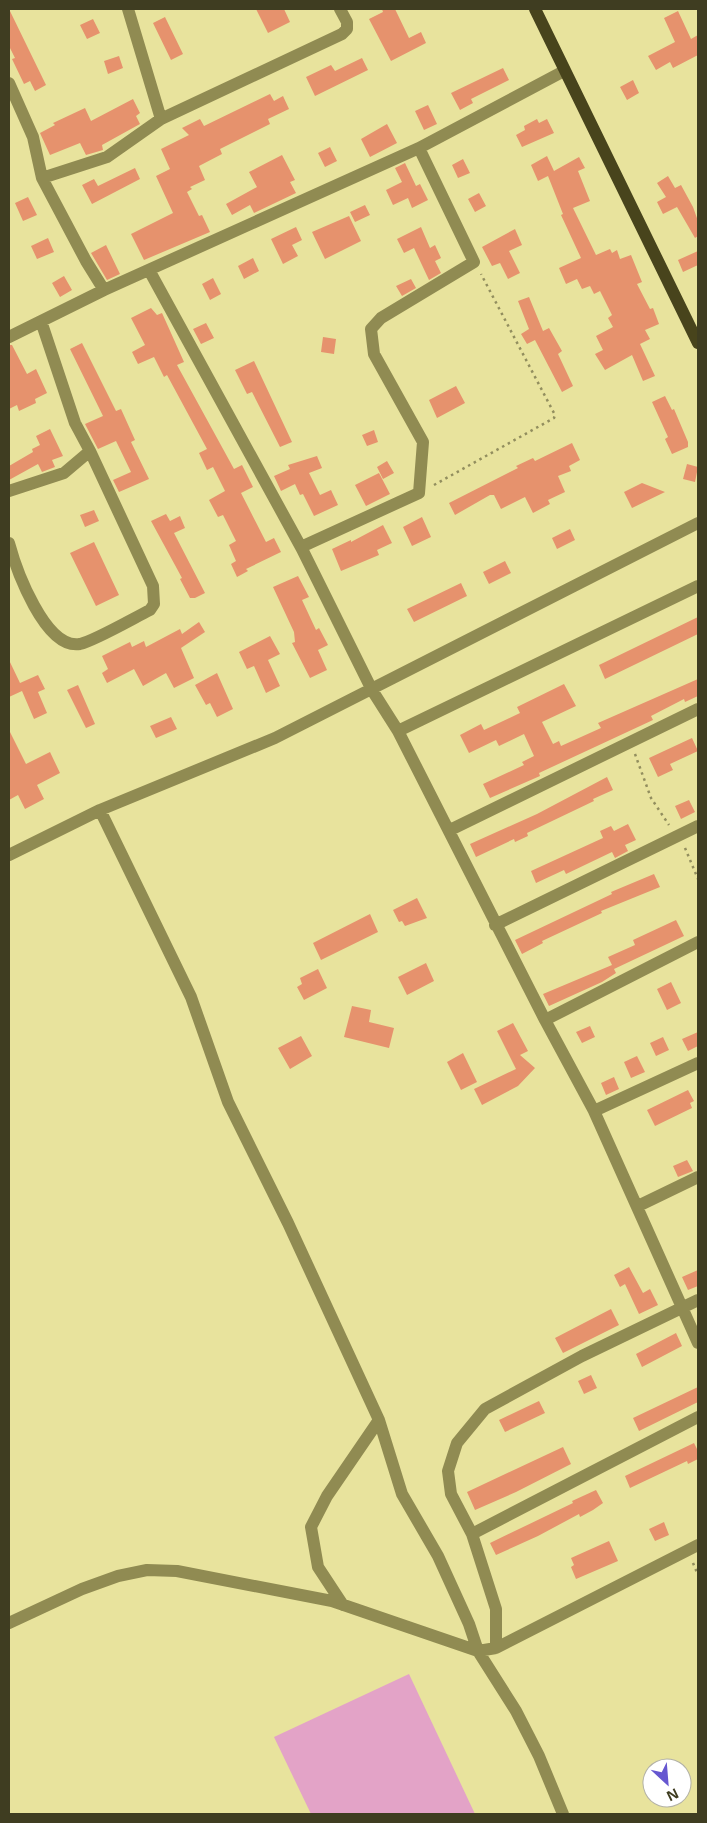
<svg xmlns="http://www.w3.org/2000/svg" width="707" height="1823" font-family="'Open Sans',sans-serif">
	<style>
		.green { fill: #e3a3c7 }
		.building { fill: #e6926d }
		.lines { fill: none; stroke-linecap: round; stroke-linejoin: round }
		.path { stroke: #928e5e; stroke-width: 2.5; stroke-dasharray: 2.5 4; stroke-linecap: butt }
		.minor { stroke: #908b52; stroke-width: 12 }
		.major { stroke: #48441c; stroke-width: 12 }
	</style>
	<rect width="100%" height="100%" fill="#e8e39d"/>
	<path class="green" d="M409,1674L475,1814H311L274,1737Z"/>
	<path class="building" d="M9,9L46,85L35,91L30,81L24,84L12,59L15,58L9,46Z
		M256,9H284L290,22L268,33Z
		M382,9H395L409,38L421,32L426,43L391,61L369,19L383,12Z
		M678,11L691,39L698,35V55L673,68L670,62L656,70L648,56L675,42L664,18Z
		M165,17L183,54L171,60L153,23Z
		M93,19L100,33L87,39L80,25Z
		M119,56L123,68L108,74L104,61Z
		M362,58L368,70L315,96L306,77L331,65L335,71Z
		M503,68L509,80L471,99L473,103L460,110L451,93Z
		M633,80L639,93L627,100L620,87Z
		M270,94L274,101L283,96L289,109L268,119L270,124L220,149L222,154L199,166L205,180L190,187L192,189L187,192L199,216L202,215L210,232L144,260L131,234L173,213L156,176L170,169L161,149L189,135L182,128L200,119L204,126Z
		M133,99L140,113L136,116L140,124L102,145L103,150L86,155L80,143L50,155L40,133L55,125L53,123L85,108L91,121Z
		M428,105L437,124L424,130L415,111Z
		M537,119L539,123L547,119L554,133L522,147L516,135L525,130L524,126Z
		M387,124L397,143L370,157L361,139Z
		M330,147L337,161L325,167L318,153Z
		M282,155L295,180L290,182L296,193L254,213L250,205L232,215L226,204L257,187L249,172Z
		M547,156L554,171L579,157L585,168L578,171L590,201L573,208L596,255L610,249L612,253L617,250L620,259L631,255L642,282L637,284L650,309L653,308L659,324L645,330L650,339L640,344L655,376L643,381L632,355L605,370L595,354L603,350L596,336L613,327L608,318L612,315L600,291L594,294L590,286L582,289L577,279L566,284L559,268L581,258L561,215L563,214L548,176L538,181L531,165Z
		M463,159L470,173L458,178L452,165Z
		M405,163L416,186L420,184L428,200L412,208L408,198L393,205L386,190L402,182L395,168Z
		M135,168L140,179L92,204L82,185L94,179L98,186Z
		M668,176L675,188L681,185L693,207L698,221V236L695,238L677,207L663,214L657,202L666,197L657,183Z
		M479,193L486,206L475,212L468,199Z
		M28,197L37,215L23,221L15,203Z
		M365,205L370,215L355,222L350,212Z
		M349,216L361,241L325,259L312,232Z
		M296,227L302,240L292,245L298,256L283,264L271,239Z
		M421,227L430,248L435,245L441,258L435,261L441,273L429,280L414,248L404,253L397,239Z
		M515,229L522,245L509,251L520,273L508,279L500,263L492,266L482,247Z
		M48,238L54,252L37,259L31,246Z
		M106,245L120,274L107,280L91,253Z
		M698,251V265L683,272L678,260Z
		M253,258L259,271L244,279L238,266Z
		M64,276L72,290L60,297L52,283Z
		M213,278L221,294L210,300L202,284Z
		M411,279L416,288L402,296L396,286Z
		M529,297L543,331L549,328L562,351L558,354L573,386L562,392L535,340L527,344L521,334L529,329L518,301Z
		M151,308L157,315L162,313L184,362L177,365L234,469L242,465L253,487L241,493L266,542L274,538L281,552L246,569L248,571L237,577L231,564L236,561L229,545L236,541L223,515L218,517L209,500L225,491L213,467L207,470L199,453L207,449L167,375L164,377L154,357L138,364L132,352L145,345L131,318Z
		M206,323L214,338L201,344L193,329Z
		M323,337L336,339L334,354L321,352Z
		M82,343L116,411L121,409L135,440L131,442L149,479L119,492L113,480L131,472L116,441L98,449L85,424L103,416L70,349Z
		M9,345H12L27,374L36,369L47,393L35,399L36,403L19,411L17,405L9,409Z
		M254,361L292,442L280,447L252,392L247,394L235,370Z
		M456,386L465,403L437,418L429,400Z
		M665,396L672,410L674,409L688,442V447L672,454L665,439L668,437L652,402Z
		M50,429L63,456L52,460L55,467L42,472L38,464L9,480V466L33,452L32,449L40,445L36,436Z
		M374,430L378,442L367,446L362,435Z
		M572,443L580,460L569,466L571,471L558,476L565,492L548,500L550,504L533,513L525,497L501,509L494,495H490L455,515L449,503L518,468L516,466L533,458L535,461Z
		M317,456L322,468L309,473L320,495L331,490L338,505L314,516L303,494L300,495L295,484L281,491L274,476L290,469L288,465Z
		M387,461L394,473L383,479L377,467Z
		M687,464L698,467L695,482L683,479Z
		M379,473L390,494L366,506L355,485Z
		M642,483L665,492L632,508L624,492Z
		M94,510L99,521L85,527L80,515Z
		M166,514L170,521L180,516L185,528L174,533L205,593L195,598H190L180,579L182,578L151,521Z
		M422,517L431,537L412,546L403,527Z
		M383,525L392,543L377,550L379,555L341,571L332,549L351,540V542Z
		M570,529L575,540L557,549L552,538Z
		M94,542L119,595L96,606L70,553Z
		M505,561L511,573L489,584L483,572Z
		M298,576L309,597L302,600L316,630L319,628L328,645L318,650L327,670L310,678L292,643L295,642L294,632L273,587Z
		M461,583L467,596L414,622L407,609Z
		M698,617V634L605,679L599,665Z
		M199,622L205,632L181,648L194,678L174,688L166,673L143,686L134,669L107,683L102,673L108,669L102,656L130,642L132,647L144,641L146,647L180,629L182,634Z
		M270,636L280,654L268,660L280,686L266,693L254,666L247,669L239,652Z
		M9,660L20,683L38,675L45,689L38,692L47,713L34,719L22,691L9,697Z
		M217,673L233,709L217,717L210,703L206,705L195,685Z
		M698,679V696L685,702L684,699L651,716L653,720L539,773L540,776L490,798L483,784L524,765L522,762L534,756L524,734L499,746L496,740L469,753L460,735L481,724L484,730L520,713L517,707L564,684L576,706L542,722L553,744L559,741L561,746L601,728L598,723Z
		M78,685L95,724L86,728L67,690Z
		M171,717L177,729L156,738L150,726Z
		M9,730L26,764L50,752L60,773L37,785L44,799L25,809L18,795L9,800Z
		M692,738L698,751L670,764L673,770L658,777L649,758Z
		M607,777L613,790L593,799L594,801L527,833L528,836L515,842L514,839L476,857L470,844L537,814Z
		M689,800L695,812L681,819L675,806Z
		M628,824L636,840L625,845L628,851L615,858L612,852L566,874L564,870L536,883L531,871L603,838L600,831L611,826L614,831Z
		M654,874L660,887L601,911L602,913L542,941L543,943L522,954L515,940L612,894L611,892Z
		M417,898L427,918L405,926L402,921L399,922L393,910Z
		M370,914L378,932L321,960L313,943Z
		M676,920L684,936L614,969L616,973L602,982L549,1006L543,994L612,965L608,957L635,945L633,940Z
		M426,963L434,981L407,995L398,977Z
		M318,969L327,988L304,1000L297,987L302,984L300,978Z
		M671,982L681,1003L667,1010L657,989Z
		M352,1006L371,1010L369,1022L394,1028L389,1048L344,1037Z
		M513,1023L528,1051L520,1055L535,1068L518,1086L482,1105L474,1089L516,1069L497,1031Z
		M590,1026L595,1037L582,1043L576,1032Z
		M698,1032V1046L688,1051L682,1039Z
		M301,1036L312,1056L290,1069L278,1048Z
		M663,1037L669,1050L656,1056L650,1043Z
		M463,1053L477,1082L461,1090L447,1062Z
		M637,1056L645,1072L631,1078L624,1062Z
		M614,1077L619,1089L606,1095L601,1083Z
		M688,1090L694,1101L690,1103L692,1108L655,1126L647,1110Z
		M687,1160L693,1171L678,1177L673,1166Z
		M629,1267L643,1293L650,1289L658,1305L639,1314L625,1284L620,1287L614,1275Z
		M698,1270V1286L688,1290L682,1277Z
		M611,1309L619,1325L563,1353L555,1338Z
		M676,1333L682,1346L642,1367L636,1354Z
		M591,1375L597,1388L584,1394L578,1381Z
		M698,1387V1402L639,1431L633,1418Z
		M539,1401L545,1413L505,1432L499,1420Z
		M694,1443L698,1451V1459L688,1464L687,1461L630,1488L625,1476Z
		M563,1447L571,1464L516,1492L475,1510L467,1492Z
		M596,1490L603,1503L593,1510L580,1517L579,1514L538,1536L496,1555L490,1543L573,1503L572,1501Z
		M664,1522L669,1535L655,1541L649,1529Z
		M609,1541L618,1561L576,1579L571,1567L574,1565L571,1558Z"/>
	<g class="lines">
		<path class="path" d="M434,485L554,418L555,415L481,274
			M635,754L651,798L669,825
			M685,848L698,879
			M693,1563L698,1575"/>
		<path class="minor" d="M128,9L161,119
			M9,83L33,137L42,178L86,261L104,290
			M42,178L107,157L161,119L342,34L347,29V22L340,9
			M149,270L302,549L372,690L398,731
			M41,321L75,423L90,451
			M9,337L104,290L419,148L564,71
			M9,491L64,473L90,451L153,586L154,604L150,610C134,618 94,641 80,644C45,650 16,569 9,543
			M301,547L419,493L423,442L374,354L371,329L381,318L474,262L419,148
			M698,586L398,731L545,1020L594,1111L698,1343
			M100,810L191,997L228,1102L288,1223L379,1420L402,1494L438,1556L469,1624L478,1651L496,1648L698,1545
			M450,830L698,709
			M9,855L100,810L275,738L698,523
			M495,925L698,826
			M545,1020L698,942
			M594,1111L698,1063
			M638,1206L698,1177
			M472,1534L451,1494L448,1471L457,1443L485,1409L582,1356L698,1300
			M343,1605L318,1567L311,1527L327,1496L379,1420
			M9,1623L82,1589L118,1576L147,1570L177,1571L332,1601L478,1651L516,1711L539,1756L563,1814
			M496,1648V1609L472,1534L698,1417"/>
		<path class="major" d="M535,9L698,343"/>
	</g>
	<rect width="707" height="1823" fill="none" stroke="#3f3d21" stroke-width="20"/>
	<g transform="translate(667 1783) rotate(154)"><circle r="24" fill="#ffffff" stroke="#b2b1a6"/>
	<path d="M0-4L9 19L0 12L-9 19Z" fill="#6657d0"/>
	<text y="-8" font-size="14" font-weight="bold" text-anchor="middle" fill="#3f3d21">N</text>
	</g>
</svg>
